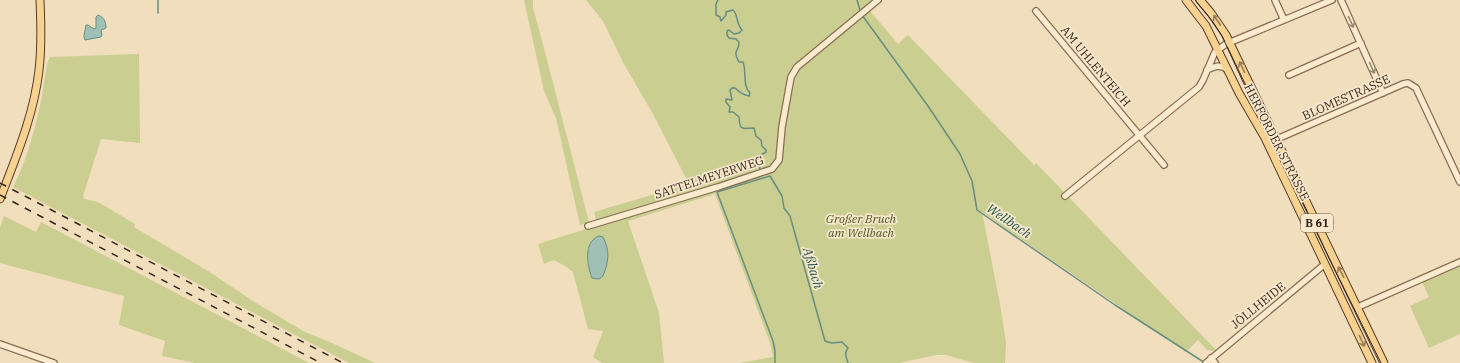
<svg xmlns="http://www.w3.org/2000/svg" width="1460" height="363" font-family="'IBM Plex Serif',serif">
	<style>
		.green { fill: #cace90 }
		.water { fill: #a0c0b5; stroke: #678e83 }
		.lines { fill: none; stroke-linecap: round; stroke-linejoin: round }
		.stream { stroke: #678e83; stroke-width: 1.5 }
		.minor-casing { stroke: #886d55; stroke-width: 8 }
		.major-casing { stroke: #553c2a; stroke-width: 9 }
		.minor { stroke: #faebcf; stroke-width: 5.5 }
		.major { stroke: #f6d190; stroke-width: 7 }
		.tram { stroke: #36261a; stroke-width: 1 }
		.rail { stroke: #36261a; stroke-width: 1.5; stroke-dasharray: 7 7; stroke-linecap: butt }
		.oneway { stroke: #967c55 }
		.oneway2 { stroke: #988874 }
		.labels { text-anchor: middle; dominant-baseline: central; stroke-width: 3.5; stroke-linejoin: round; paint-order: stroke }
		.shield { fill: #f7e8cc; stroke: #70604f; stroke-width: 1 }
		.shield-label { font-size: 11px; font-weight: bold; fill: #36261a }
		.street-label { font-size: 12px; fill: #36261a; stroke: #f7e8cc }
		.park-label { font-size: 12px; font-style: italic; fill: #495420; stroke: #f7e8cc }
		.water-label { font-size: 13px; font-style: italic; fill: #295752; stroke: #f7e8cc }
	</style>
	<rect width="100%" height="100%" fill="#f0debc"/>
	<path class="green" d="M524,0H533V8L540,33L589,222L580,225L556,118L544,91Z
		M586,0H874L861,10L864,14L870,11L898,44L908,35L1034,165L1036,163L1216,350L1214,351L1207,350L1198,340L1186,352L982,212L1000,304L1006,343L1005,363H974L946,355H936L899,363H740L773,357L770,343L715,194L628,221L659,313L664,363H602L593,357L603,331L588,329L573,272L565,266L554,260L544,264L538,244L718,188L716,184L596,220L594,212L689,184L653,114L624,64L603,21Z
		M139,54L140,143L101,139L83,196L84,199L98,202L135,224L134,227L208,271L256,303L305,332L332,343L375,363H349L13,187C27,161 36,125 42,96C44,87 46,62 50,57Z
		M4,216L36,232L41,222L309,363H195L162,356L165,341L119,325L124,296L0,263V227Z
		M1460,266V334L1429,348L1410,306L1429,297L1422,282Z"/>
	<path class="water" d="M98,15C104,17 106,22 106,28L101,30L102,35L101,37L85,40L84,36L86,25H88L94,29L96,28V17Z
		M599,236L603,237C610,251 609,261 603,276L599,279L592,278C587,265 583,242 599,236Z"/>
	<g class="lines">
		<path class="stream" d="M158,0V13
			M718,0L716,4V15L720,17L721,21L726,15V12L733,10C739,16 735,22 742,30L739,33L734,34L729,30L727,31V35L729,38L736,39L739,42C739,53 732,49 739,62H743C747,73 742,85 750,93L749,96C743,95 739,92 735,88H732L730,90L732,100L726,99V102L730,107L729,112H733L739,117C740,132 742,128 754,128L756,136L761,140L762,146L766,150V152L759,156L760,171
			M857,0L860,10
			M862,15L928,106L960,154L972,181L977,210L1115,305L1202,361
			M775,363V351L773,341L717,192L770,176L782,196L784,208L790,216L825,341L832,343L842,342L848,348C844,353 846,357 848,363"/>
		<defs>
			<path id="minor" d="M1275,0L1284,20
				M1341,0L1383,93
				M1036,11L1164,165
				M1207,70C1215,66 1221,64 1228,70
				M1289,75L1361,43
				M1277,139L1403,84L1408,83L1416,88L1460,182
				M1065,196L1199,87L1203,80L1215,52L1226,44L1332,0
				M588,226L718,187L772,169L779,160L782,127L791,77L797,67L878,0
				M1358,307L1460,262
				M0,344L54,363
				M1211,358L1215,363
				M1206,363L1325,264"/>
			<path id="major" d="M1186,0L1206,26L1239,93L1265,138L1372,363
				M1200,0L1211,13L1226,35L1384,363
				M0,199C16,157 34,115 39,70C42,47 41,23 40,0"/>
		</defs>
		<use href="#minor" class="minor-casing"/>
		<use href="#major" class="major-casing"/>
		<use href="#minor" class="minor"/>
		<use href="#major" class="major"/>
		<path class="tram" d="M1195,0L1213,22L1222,36L1244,84L1285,164L1330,260L1381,363"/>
		<path class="rail" d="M0,183L343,363
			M0,195L321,363"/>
	</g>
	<defs><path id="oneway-shaft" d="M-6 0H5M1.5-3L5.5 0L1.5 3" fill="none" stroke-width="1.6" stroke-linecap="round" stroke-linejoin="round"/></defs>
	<g class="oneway">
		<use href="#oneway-shaft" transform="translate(1217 20) rotate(-124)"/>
		<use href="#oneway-shaft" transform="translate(1242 67) rotate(-116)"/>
		<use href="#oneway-shaft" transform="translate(1341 272) rotate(-117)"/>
		<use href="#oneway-shaft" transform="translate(1362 341) rotate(65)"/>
	</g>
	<g class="oneway2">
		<use href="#oneway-shaft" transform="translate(1351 22) rotate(65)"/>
		<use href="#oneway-shaft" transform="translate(1372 68) rotate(66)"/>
	</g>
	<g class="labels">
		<rect class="shield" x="1301" y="214" width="32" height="18" rx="3"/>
		<g class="shield-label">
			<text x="1317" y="223">B 61</text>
		</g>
		<g class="street-label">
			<text transform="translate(1096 66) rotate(50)">AM UHLENTEICH</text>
			<text transform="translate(1346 97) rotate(-24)">BLOMESTRASSE</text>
			<text transform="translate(1277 142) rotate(63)">HERFORDER STRASSE</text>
			<text transform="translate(709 177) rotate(-18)">SATTELMEYERWEG</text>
			<text transform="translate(1258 305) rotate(-39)">JÖLLHEIDE</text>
		</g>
		<g class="park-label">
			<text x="861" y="218">Großer Bruch<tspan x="861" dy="14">am Wellbach</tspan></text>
		</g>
		<g class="water-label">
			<text transform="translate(1009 221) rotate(34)">Wellbach</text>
			<text transform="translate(813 268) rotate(74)">Aßbach</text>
		</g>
	</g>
</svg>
